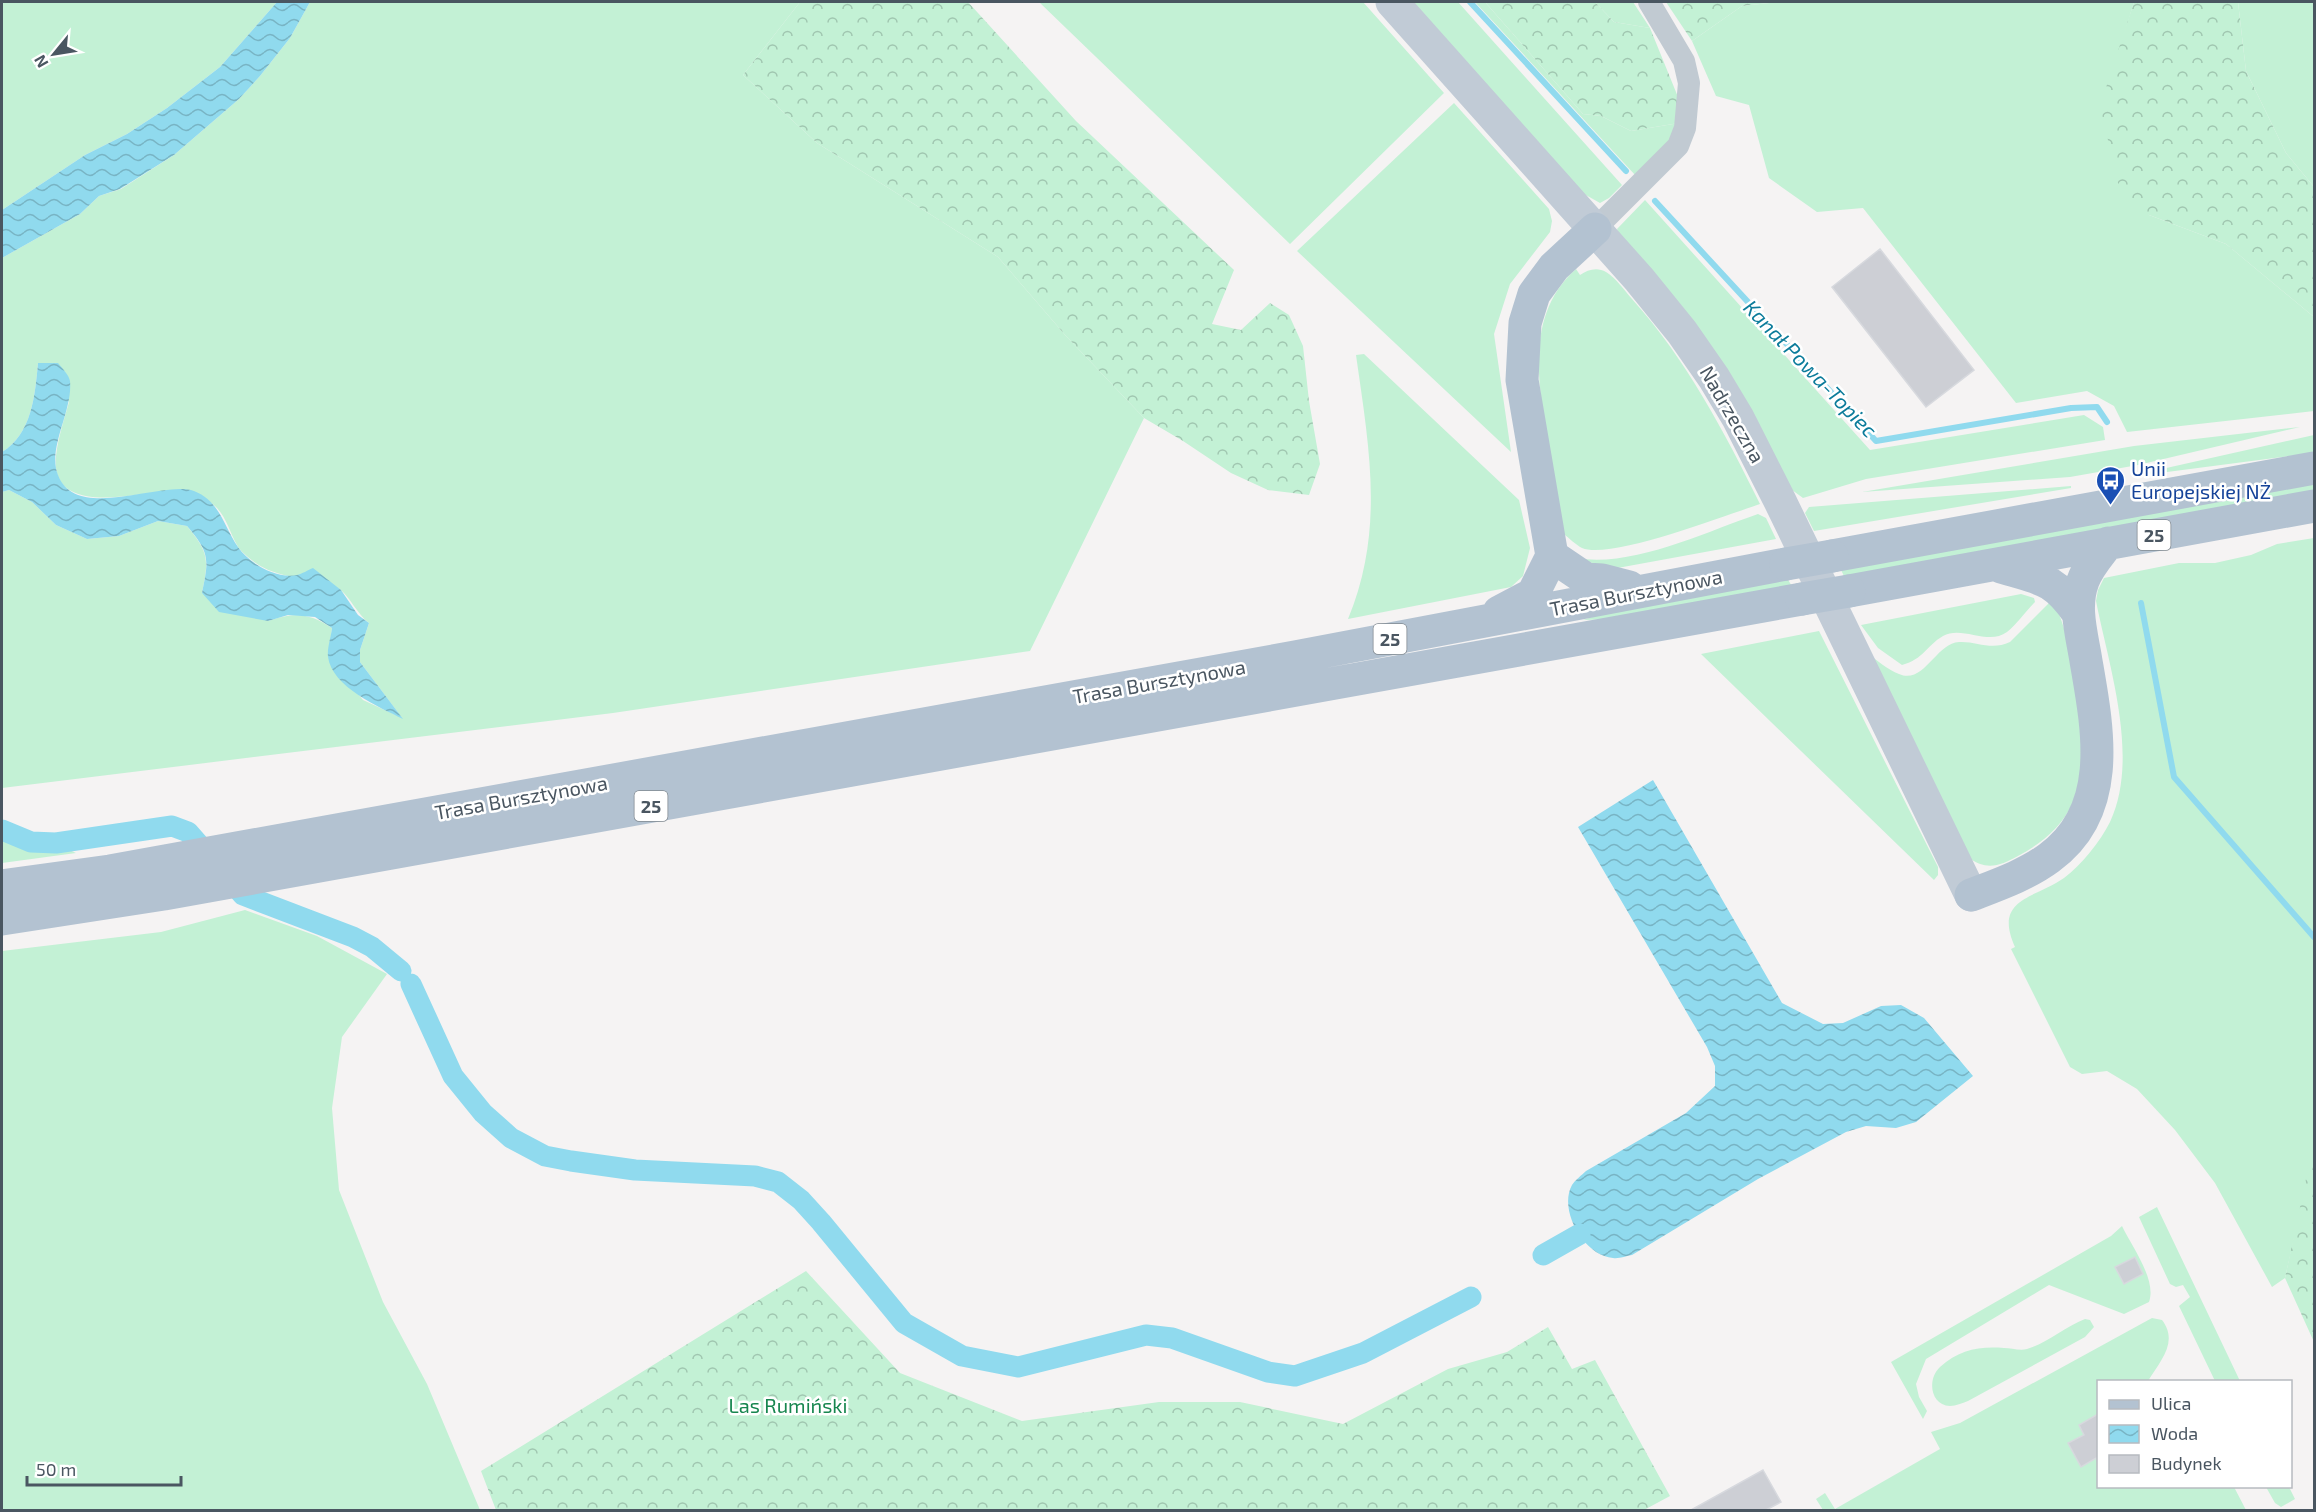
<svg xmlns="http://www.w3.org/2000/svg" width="2316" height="1512" font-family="'Exo 2',sans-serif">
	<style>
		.grass { fill: #c3f1d5 }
		.forest { fill: url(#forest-crowns) }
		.water { fill: url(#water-waves) }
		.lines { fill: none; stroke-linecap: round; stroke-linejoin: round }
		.stream { stroke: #90daee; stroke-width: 6 }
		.canal { stroke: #90daee; stroke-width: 21 }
		.building { fill: #cdcfd5; stroke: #d7d9de; stroke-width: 1.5 }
		.street { stroke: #c1cad2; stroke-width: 22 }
		.secondary { stroke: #c1cbd6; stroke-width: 33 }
		.primary { stroke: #b3c2d1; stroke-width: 33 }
		.primary-bridge { stroke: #b3c2d1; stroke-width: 33 }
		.labels { text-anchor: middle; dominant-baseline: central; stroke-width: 5; stroke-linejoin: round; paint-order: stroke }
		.shield { fill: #fff; stroke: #808990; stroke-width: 1.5 }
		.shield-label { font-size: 18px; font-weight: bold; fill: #4a5661 }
		.street-label { font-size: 20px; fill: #4a5661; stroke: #fff }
		.transit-label { font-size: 20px; fill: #164399; stroke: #fff; text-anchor: start }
		.park-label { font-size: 20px; fill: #17864f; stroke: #fff }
		.water-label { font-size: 21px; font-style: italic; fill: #0c7c9b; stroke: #fff }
	</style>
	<defs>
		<pattern id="forest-crowns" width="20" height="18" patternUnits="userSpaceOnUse" patternTransform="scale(1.5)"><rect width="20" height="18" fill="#c3f1d5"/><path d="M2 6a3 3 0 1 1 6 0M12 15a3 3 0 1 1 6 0" fill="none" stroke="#a0c6b0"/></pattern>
		<pattern id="water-waves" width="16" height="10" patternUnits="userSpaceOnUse" patternTransform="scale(1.5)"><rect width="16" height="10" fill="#90daee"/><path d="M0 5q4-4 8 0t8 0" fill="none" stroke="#78b4c4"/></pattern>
	</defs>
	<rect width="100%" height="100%" fill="#f5f3f3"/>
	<path class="grass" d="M2,2H277L220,67L167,108L127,134L85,155L2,210Z
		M310,2H800L743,75L817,143L998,257L1066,336L1144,418L1030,651L613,713L2,788V492L9,490L32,502L56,525L87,539L119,536L158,521L187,526C209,553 209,559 202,593L268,621C295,612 309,613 332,628L328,657L363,700L402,718L360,662V650L369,623C358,615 348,594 339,589C310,576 277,580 253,561C248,557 240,551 237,545C229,531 225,512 211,503C204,499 165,491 157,492C125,496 50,513 56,456C58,438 64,420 69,402L38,363C35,395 32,434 2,452V258L80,214L99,196L121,189L174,155L239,99L260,76L290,38Z
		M1039,2H1363L1444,93L1290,244Z
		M1410,2H1458L1622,185L1609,198L1600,203L1584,194Z
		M1475,2H1485L1583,114L1601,116L1631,131L1679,123L1680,132L1636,176Z
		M1595,2H1633L1650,28L1614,22Z
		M1778,2H2134L2121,45L2149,215L2226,244L2314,317V411L2127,432L2114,406L2087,391L2016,403L1863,208L1817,212L1769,178L1749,105L1716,96L1692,41L1742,6Z
		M2238,2H2314V187L2286,153L2246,71Z
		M1454,103L1549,209L1552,221L1550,232L1510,284L1494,334L1511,452L1297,251Z
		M1645,200L1870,450L2084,415L2103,427L2105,440L1866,479L1803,498L1788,487L1620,238L1617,229Z
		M1576,269L1580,275C1588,269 1598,267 1606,272C1616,278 1624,290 1632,299C1686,359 1724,431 1760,504C1726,515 1611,560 1582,548C1576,545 1569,538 1564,534C1559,503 1554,473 1548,443C1538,384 1525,314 1576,269Z
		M1364,354L1519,500L1530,548L1523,576L1511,587L1348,619C1385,530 1369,447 1356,355Z
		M2300,427L2138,465L2070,477L1862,492L2134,446Z
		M2314,435V453L2144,475V473Z
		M2314,482V493L1845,578L1840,568Z
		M2071,486V488L1814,531L1805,513L1809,507Z
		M1758,514L1766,518L1776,539L1612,569L1576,558C1632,568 1705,532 1758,514Z
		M2314,538V1150L2285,1278L2272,1287L2215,1183L2175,1130L2137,1089L2107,1071L2082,1074L2070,1067L2011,949L2015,947C1993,898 2034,899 2064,878C2082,864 2100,842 2110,822C2140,758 2109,667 2096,601L2098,590L2104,578L2179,563H2215L2251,555L2277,544Z
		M1787,578L1793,588L1614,619L1583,620L1613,610Z
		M2021,594L2034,598L2035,602C2026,611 2017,624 2007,632C1988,646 1962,625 1943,636C1926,646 1924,659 1902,665L1878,648L1861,625Z
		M2052,600C2071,627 2087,736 2081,770C2080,780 2076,792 2073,802C2063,826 2041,844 2018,856C2000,866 1986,871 1968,857L1867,653C1877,660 1888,670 1899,674C1924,685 1936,643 1959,642C1977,641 1991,651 2010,642Z
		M1819,631L1938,867V875L1934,880L1701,654Z
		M2,839C26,847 54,841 76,853L2,863Z
		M245,910L317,936L387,974L342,1037L332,1108L339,1190L383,1302L427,1384L480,1510H2V951L161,932Z
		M2157,1207L2240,1381H2215L2179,1306L2190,1297L2183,1285L2176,1287L2170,1284L2139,1217Z
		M2122,1226C2132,1247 2157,1280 2149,1302L2124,1314L2049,1285L1926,1359L1916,1384L1919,1397L1927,1411L1923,1419L1891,1362L2111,1236Z
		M2152,1318L2162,1320C2179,1342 2160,1361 2148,1381L2098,1382V1486L2234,1487L2246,1510H1823L1816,1499L1825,1493L1835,1509L1940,1449L1931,1432L1960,1423Z
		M2085,1319L2090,1320L2094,1327L2085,1337L1968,1401C1962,1403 1956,1406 1950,1406C1930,1405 1927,1379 1940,1367C1959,1350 1979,1346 2004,1348C2011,1348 2020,1351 2027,1349C2047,1343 2065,1327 2085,1319Z
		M2266,1487H2289L2295,1499L2281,1507L2275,1503Z"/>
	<path class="forest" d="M800,2H968L1076,121L1234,270L1212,324L1241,330L1270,303L1289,315L1303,346L1309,401L1320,464L1309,495L1268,490L1231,473L1183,441L1144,418L1066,336L998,257L817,143L743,75Z
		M1485,2H1595L1614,22L1650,28L1678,97L1679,123L1631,131L1601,116L1583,114Z
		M1666,2H1778L1742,6L1692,41Z
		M2134,2H2238L2246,71L2286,153L2314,187V317L2226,244L2149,215L2118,183L2100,106Z
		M2314,1141V1342L2285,1278Z
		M806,1271L900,1373L1022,1421L1159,1402H1240L1343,1424L1448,1369L1507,1352L1548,1327L1572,1369L1595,1360L1670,1496L1644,1510H496L481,1471Z"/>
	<path class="water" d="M277,2H310L290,38L260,76L239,99L174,155L120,189L99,196L80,214L2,258V210L85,155L127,134L167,108L220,67Z
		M38,363H58C62,368 69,375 70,381C73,411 47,448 58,475C76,523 162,480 194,491C220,501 224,527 238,547C250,564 276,579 297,575C302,574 308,570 313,568L341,590L358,615L369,623L360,650V662L403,719C379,707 332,687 328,657C327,648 331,637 332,628L315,617L288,615L268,621L219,612L202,593C209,559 210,553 187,526L158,521L119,536L87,539L56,525L32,502L9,490L2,492V452C32,434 35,395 38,363Z
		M1653,780L1782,1003L1823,1024L1843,1023L1881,1006L1901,1005L1924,1018L1973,1076L1916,1122L1896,1128L1866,1126L1846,1132L1758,1179L1632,1255C1626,1256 1619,1259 1613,1258C1584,1256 1558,1210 1572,1185C1575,1180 1582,1175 1586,1171L1686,1113L1715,1086V1066L1707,1047L1578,827Z"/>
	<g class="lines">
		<path class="stream" d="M1470,2L1626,171
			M1655,201L1876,441L2071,408L2097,407L2107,422
			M2141,603L2174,777L2314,937"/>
		<path class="canal" d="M2,830L31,842L56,843L172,826L188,832L243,895L353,937L372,947L401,971
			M411,984L453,1076L483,1113L511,1138L545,1156L571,1161L635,1170L755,1176L778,1182L801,1200L821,1222L904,1323L962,1356L1018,1367L1146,1335L1172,1338L1268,1372L1295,1376L1363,1353L1471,1297
			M1543,1255L1580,1234"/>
	</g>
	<path class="building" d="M1880,249L1974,370L1926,407L1832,287Z
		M2135,1257L2143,1274L2124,1284L2115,1267Z
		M2098,1414V1463L2096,1458L2081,1467L2068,1443L2084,1435L2079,1425Z
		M1763,1470L1781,1502L1766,1510H1691Z"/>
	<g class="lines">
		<path class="street" d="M1595,229L1678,146L1685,128L1689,83L1684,61L1649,2"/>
		<path class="secondary" d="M1392,2L1639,279L1682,332L1714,378L1738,418L1780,501L1971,895"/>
		<path class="primary" d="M1552,556L1586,579L1602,580L1629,587
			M1832,556L2314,468
			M2001,567C2040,579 2053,577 2078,613
			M1849,591L2314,506
			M1499,612L1533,594L1552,556L1522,380L1525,323L1534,294L1554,267L1595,229
			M2,886L110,871L348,828L1295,657L1786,564
			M1971,895C1997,885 2026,875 2049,858C2114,811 2098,730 2086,661C2082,635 2073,607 2083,581C2088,567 2099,555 2108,543
			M2,919L164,894L1802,599"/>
		<path class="primary-bridge" d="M1786,564L1832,556
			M1802,599L1849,591"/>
	</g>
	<defs>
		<symbol id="bus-pin" viewBox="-11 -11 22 30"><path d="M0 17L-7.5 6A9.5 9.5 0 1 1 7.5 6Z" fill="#1a4fb4" stroke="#fff"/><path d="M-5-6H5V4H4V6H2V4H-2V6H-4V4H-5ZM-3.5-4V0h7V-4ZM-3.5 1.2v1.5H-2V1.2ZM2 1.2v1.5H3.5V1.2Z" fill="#fff"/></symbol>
	</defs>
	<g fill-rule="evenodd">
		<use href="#bus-pin" x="2094" y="464" width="33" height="45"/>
	</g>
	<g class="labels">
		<g class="shield">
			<rect x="2137.5" y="520" width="33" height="30" rx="4.5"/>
			<rect x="1373.5" y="624" width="33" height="30" rx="4.5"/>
			<rect x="634.5" y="791" width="33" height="30" rx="4.5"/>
		</g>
		<g class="shield-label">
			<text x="2154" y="535">25</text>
			<text x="1390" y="639">25</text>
			<text x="651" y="806">25</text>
		</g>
		<g class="street-label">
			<text transform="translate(1733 414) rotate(60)">Nadrzeczna</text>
			<text transform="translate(1636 592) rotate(-11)">Trasa Bursztynowa</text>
			<text transform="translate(1159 681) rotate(-10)">Trasa Bursztynowa</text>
			<text transform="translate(521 797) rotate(-10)">Trasa Bursztynowa</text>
		</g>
		<g class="transit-label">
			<text x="2131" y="468">Unii<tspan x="2131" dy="23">Europejskiej NŻ</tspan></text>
		</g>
		<g class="park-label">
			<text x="788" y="1405">Las Rumiński</text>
		</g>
		<g class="water-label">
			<text transform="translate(1811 368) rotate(46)">Kanał Powa-Topiec</text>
		</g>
	</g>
	<rect width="2316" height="1512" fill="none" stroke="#4a5661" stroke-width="6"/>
	<rect x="2097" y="1380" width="195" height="108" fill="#ffffff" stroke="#b7bbc0" stroke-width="1.5"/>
	<rect x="2109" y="1400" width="30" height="9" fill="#b3c2d1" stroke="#b7bbc0" stroke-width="1.5"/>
	<text x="2151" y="1410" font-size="18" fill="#4a5661">Ulica</text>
	<rect x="2109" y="1425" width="30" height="18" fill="url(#water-waves)" stroke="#b7bbc0" stroke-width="1.5"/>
	<text x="2151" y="1440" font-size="18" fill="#4a5661">Woda</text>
	<rect x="2109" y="1455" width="30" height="18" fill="#cdcfd5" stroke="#b7bbc0" stroke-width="1.5"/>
	<text x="2151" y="1470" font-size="18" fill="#4a5661">Budynek</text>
	<g transform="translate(54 54) rotate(240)" stroke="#ffffff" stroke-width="4.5" paint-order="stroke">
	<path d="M0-4.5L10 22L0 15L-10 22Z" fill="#4a5661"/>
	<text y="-9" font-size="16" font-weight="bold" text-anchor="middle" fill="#4a5661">N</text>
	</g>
	<path d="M27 1476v9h154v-9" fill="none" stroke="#4a5661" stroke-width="3"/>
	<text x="36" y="1476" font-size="18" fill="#4a5661" stroke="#ffffff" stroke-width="4.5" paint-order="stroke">50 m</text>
</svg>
